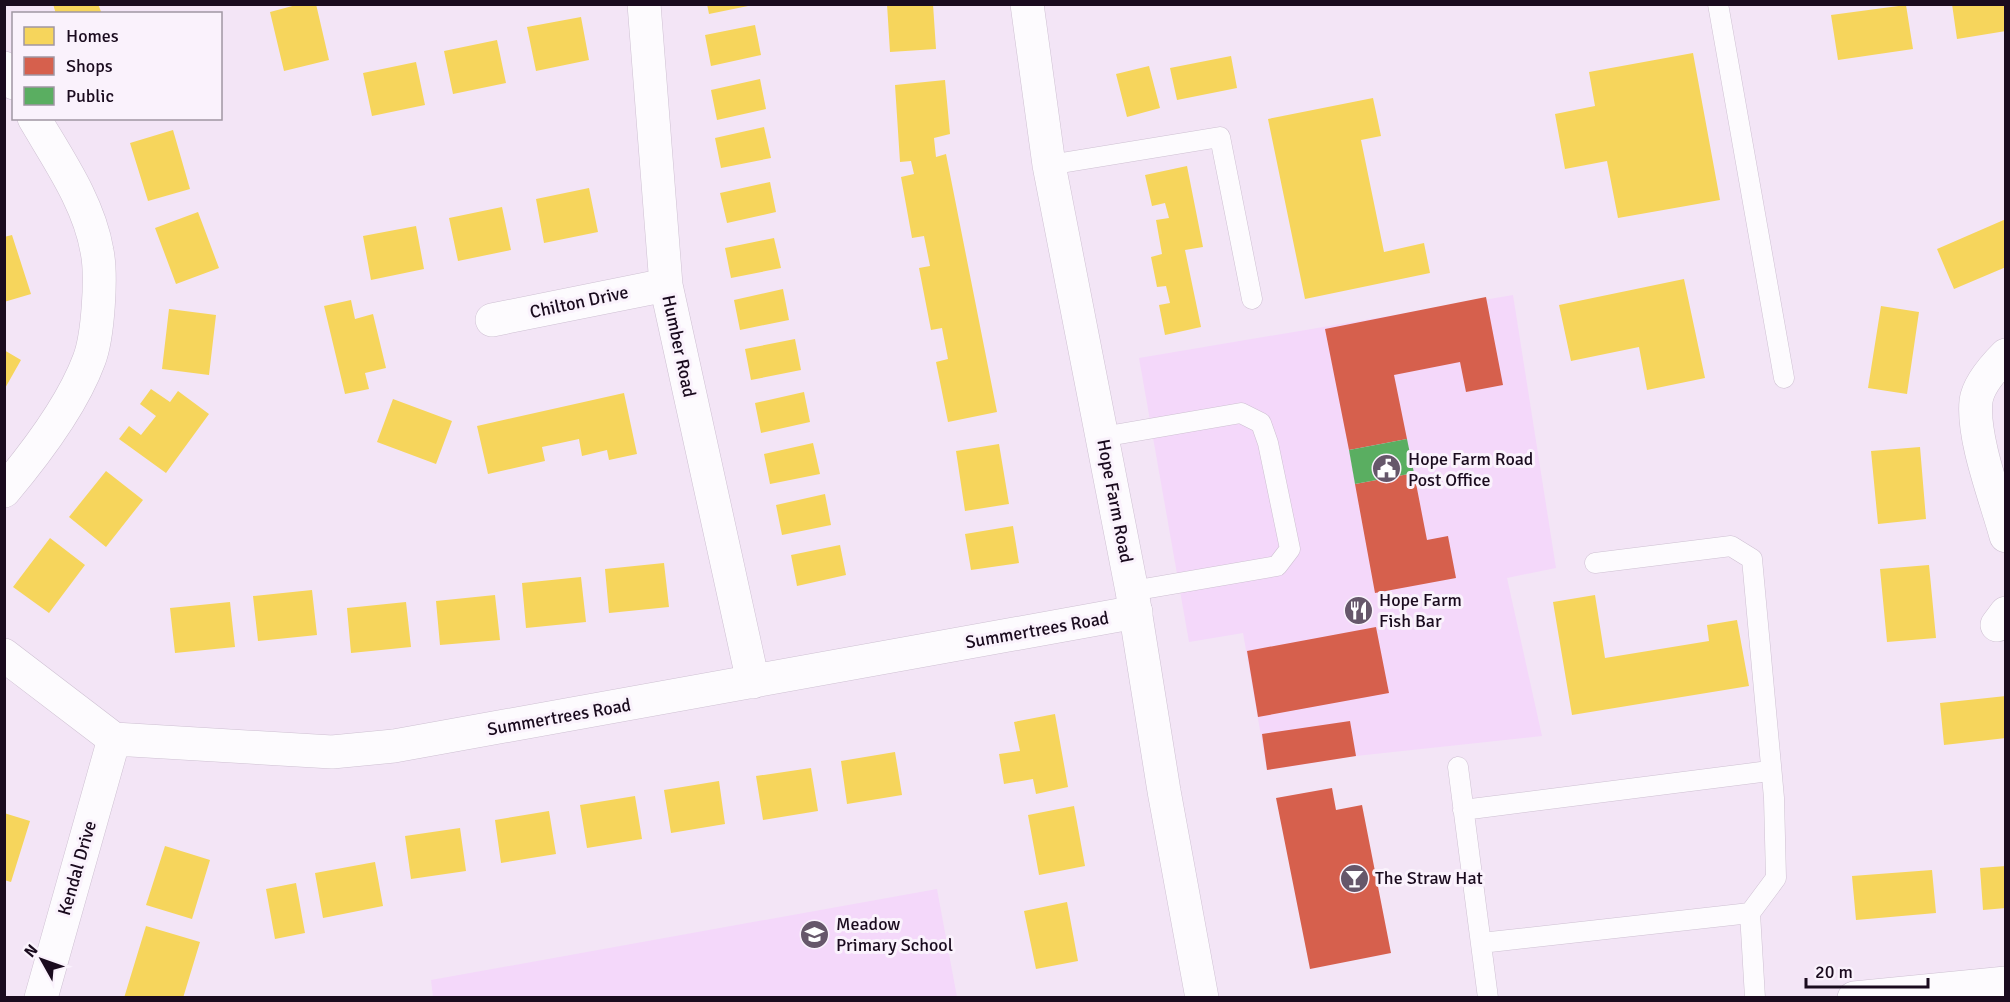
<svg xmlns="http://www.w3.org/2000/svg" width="2010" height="1002" font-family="Signika,sans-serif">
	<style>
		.built { fill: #f4d8fa }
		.homes { fill: #f6d55c }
		.shops { fill: #d6604d }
		.public { fill: #5aae61 }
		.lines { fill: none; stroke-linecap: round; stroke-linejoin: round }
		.lane-casing { stroke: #cec0d2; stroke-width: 21 }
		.street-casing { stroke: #cec0d2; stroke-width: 34 }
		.secondary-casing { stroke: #cec0d2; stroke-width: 34 }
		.lane { stroke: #fdfbfe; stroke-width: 20 }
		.street { stroke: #fdfbfe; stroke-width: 33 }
		.secondary { stroke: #fdfbfe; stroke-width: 33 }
		.labels { text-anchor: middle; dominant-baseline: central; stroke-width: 6; stroke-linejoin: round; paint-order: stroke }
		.street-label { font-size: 18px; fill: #1a0b1e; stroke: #faf2fc }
		.poi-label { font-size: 18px; fill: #1a0b1e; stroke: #faf2fc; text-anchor: start }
	</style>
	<rect width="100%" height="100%" fill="#f3e5f6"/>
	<path class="built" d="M1513,295L1556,568L1507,578L1542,736L1356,756L1267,770L1243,633L1189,642L1139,358Z
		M937,889L957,997H433L431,980Z"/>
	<path class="homes" d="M53,4H98L102,14H56Z
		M300,4H316L329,60L284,71L270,12Z
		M707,4H748V6L709,14Z
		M887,4H933L936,49L890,52Z
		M1952,4H2006V31L1957,39Z
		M1906,5L1913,49L1838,60L1831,15Z
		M581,17L589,60L536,71L527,27Z
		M755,25L761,55L711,66L705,35Z
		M497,40L506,83L453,94L444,51Z
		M1693,53L1720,200L1618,218L1607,161L1565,169L1555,114L1595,106L1589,72Z
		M1231,56L1237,88L1177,100L1170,68Z
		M416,62L425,105L372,116L363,73Z
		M1149,66L1160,108L1127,117L1116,74Z
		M760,79L766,109L717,120L711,90Z
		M945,80L950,134L934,138L936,157L946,154L997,412L948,422L936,362L948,359L942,328L931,330L919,268L930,266L924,236L912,238L901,177L914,174L911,161L900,162L895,85Z
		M1373,98L1381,136L1361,140L1384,252L1424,243L1430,273L1305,299L1268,119Z
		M764,127L771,158L721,168L715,138Z
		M173,130L190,189L148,201L130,143Z
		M1187,166L1203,247L1185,250L1201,327L1165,335L1159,305L1170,303L1166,286L1157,287L1151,257L1162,254L1156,220L1169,218L1165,203L1152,206L1145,175Z
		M770,182L776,212L727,223L720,193Z
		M589,188L598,232L544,243L536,199Z
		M502,207L511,250L458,261L449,218Z
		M198,212L219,268L176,284L155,228Z
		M2006,219V267L1954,289L1937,249Z
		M416,226L424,269L371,280L363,236Z
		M12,235L31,294L4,302V237Z
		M774,238L781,268L731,278L725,248Z
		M1684,279L1705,378L1647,390L1639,347L1571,361L1559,305Z
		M783,289L789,320L740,330L734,300Z
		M351,300L355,319L373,314L386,368L365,373L369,389L345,394L324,306Z
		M1881,306L1919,312L1907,394L1868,388Z
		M169,309L216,315L209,375L162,369Z
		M795,339L801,370L751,380L745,349Z
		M4,350L21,360L4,390Z
		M151,389L170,402L178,391L209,414L166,473L119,439L129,426L141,435L156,416L140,404Z
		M804,392L810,422L761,433L755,403Z
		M624,393L637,454L609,460L607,450L582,456L579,439L542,447L545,461L488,474L477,426Z
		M393,399L452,421L436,464L377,442Z
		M813,443L820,474L770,484L764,454Z
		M999,444L1009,504L965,511L956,451Z
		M1920,447L1926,519L1878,524L1871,451Z
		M106,471L143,500L106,547L69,517Z
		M825,494L831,525L782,535L776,505Z
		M1013,526L1019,563L971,570L965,534Z
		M50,538L85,565L49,613L13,587Z
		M840,545L846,575L797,586L791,555Z
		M664,563L669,607L609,613L605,569Z
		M1929,565L1936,638L1887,642L1880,569Z
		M581,577L586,622L526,628L522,583Z
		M312,590L317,635L258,641L253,596Z
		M495,595L500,640L440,645L436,601Z
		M1595,595L1605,658L1709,641L1707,625L1737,620L1749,686L1572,715L1553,602Z
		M230,602L235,647L175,653L170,608Z
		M406,602L411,647L351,653L347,608Z
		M2006,696V738L1944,745L1940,703Z
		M1055,714L1068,787L1036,794L1033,779L1004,784L999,754L1020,751L1014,722Z
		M895,752L902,795L847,804L841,761Z
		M811,768L818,811L763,820L756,776Z
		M719,781L725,824L671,833L664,790Z
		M635,796L642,839L587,848L580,805Z
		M1074,806L1085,866L1039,875L1028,815Z
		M549,811L556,854L501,863L495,820Z
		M4,813L30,821L11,882L4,880Z
		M460,828L466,871L411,879L405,836Z
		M165,846L210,860L192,919L146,905Z
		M375,862L383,906L323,918L315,873Z
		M2006,866V908L1983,910L1980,868Z
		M1932,870L1936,913L1856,920L1852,876Z
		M296,883L305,933L275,939L266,889Z
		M1067,902L1078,961L1036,969L1024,911Z
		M146,926L200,942L183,998H124Z"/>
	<path class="shops" d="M1486,297L1503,385L1466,392L1460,362L1394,375L1407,439L1349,450L1325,329Z
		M1414,473L1427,540L1448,536L1456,578L1375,593L1355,484Z
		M1376,627L1389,693L1258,717L1247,651Z
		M1350,721L1356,756L1267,770L1262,734Z
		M1332,788L1336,810L1362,805L1391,953L1310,969L1276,798Z"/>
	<path class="public" d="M1407,439L1414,473L1355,484L1349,450Z"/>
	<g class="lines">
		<defs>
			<path id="lane" d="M1718,4L1784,378
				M1049,165L1220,137L1252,299
				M1102,437L1241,413L1261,423L1268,443L1290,549L1277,566L1132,591
				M1595,563L1731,546L1752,559L1774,798L1776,878L1750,913L1755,998
				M1458,767L1488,998
				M1463,810L1769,771
				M1481,943L1750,913"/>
			<path id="street" d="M644,4L666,285L753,682
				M4,68L14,83
				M492,320L666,285
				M2006,355C1995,366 1978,385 1976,401C1972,438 1996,499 2006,536
				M4,491C36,453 72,406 89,360C98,337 102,276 97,251C89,203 58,159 34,118
				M1997,625L2006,613
				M4,655L114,739L332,752L394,746L1136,612
				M41,998L114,739
				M1854,998L2006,983"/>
			<path id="secondary" d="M1027,4L1049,165L1132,591L1164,791L1202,998"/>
		</defs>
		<use href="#lane" class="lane-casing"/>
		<use href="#street" class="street-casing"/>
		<use href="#secondary" class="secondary-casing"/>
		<use href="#lane" class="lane"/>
		<use href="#street" class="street"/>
		<use href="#secondary" class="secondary"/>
	</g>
	<defs>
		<symbol id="civic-disc" viewBox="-11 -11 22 22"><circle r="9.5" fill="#66576a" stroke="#faf2fc"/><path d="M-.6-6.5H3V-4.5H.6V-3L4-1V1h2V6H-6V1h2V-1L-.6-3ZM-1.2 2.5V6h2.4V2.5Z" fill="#fff"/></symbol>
		<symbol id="restaurant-disc" viewBox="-11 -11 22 22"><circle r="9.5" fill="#66576a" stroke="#faf2fc"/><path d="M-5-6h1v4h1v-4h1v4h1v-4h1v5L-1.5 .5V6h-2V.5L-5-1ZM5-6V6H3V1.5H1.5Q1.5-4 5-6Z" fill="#fff"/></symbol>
		<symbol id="bar-disc" viewBox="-11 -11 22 22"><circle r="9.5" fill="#66576a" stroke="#faf2fc"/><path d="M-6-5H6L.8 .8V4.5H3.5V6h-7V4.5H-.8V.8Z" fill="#fff"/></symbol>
		<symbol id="school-disc" viewBox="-11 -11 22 22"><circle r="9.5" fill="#66576a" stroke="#faf2fc"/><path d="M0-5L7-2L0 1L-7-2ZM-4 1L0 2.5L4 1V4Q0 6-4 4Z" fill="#fff"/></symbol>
	</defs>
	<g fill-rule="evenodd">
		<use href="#civic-disc" x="1370" y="452" width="33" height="33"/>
		<use href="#restaurant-disc" x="1342" y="594" width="33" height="33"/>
		<use href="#bar-disc" x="1338" y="862" width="33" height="33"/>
		<use href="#school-disc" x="798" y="918" width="33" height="33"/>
	</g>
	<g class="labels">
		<g class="street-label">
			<text transform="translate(579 302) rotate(-12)">Chilton Drive</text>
			<text transform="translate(679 346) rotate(78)">Humber Road</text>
			<text transform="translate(1115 501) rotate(79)">Hope Farm Road</text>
			<text transform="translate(1037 630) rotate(-10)">Summertrees Road</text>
			<text transform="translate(559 717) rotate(-10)">Summertrees Road</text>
			<text transform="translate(77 868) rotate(-74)">Kendal Drive</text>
		</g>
		<g class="poi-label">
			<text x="1408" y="459">Hope Farm Road<tspan x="1408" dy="21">Post Office</tspan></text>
			<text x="1379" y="600">Hope Farm<tspan x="1379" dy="21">Fish Bar</tspan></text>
			<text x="1375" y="878">The Straw Hat</text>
			<text x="836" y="924">Meadow<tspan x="836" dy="21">Primary School</tspan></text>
		</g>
	</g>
	<rect width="2010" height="1002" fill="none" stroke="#1a0b1e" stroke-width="12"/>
	<rect x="12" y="12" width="210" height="108" fill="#faf2fc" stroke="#a096a3" stroke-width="1.5"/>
	<rect x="24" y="27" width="30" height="18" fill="#f6d55c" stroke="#a096a3" stroke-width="1.5"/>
	<text x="66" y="42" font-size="18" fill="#1a0b1e">Homes</text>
	<rect x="24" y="57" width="30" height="18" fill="#d6604d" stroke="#a096a3" stroke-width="1.5"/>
	<text x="66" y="72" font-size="18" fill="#1a0b1e">Shops</text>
	<rect x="24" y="87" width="30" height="18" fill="#5aae61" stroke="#a096a3" stroke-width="1.5"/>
	<text x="66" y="102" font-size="18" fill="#1a0b1e">Public</text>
	<g transform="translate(42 960) rotate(310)" stroke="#faf2fc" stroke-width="4.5" paint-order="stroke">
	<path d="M0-4.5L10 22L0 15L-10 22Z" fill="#1a0b1e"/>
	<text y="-9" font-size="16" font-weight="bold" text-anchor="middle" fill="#1a0b1e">N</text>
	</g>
	<path d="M1806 978v9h122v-9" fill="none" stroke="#1a0b1e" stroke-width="3"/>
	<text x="1815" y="978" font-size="18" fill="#1a0b1e" stroke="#faf2fc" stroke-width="4.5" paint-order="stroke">20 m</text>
</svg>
